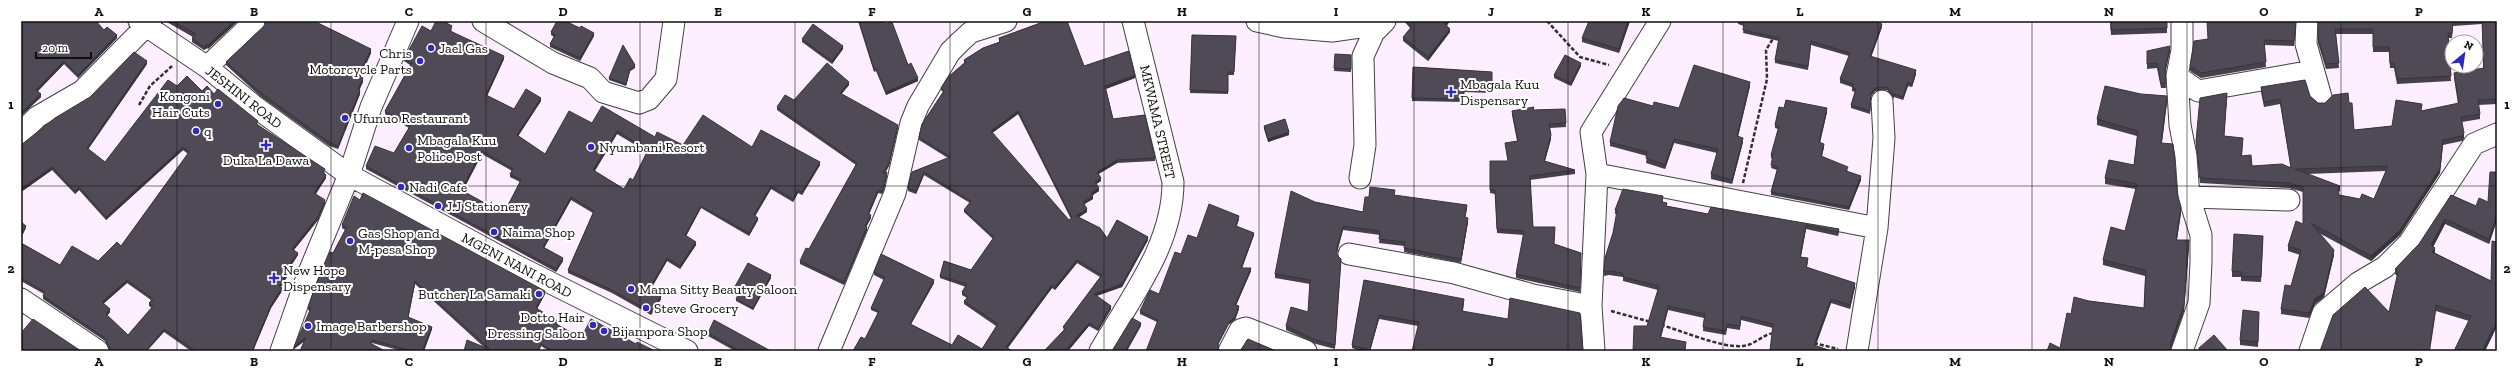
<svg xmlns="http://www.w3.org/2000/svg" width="2518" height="372" viewBox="0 0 2518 372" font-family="'Zilla Slab',serif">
	<rect width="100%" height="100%" fill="#fdefff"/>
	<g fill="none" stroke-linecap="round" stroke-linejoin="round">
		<g stroke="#414141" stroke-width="23">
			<path id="minor" d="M 139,21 L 207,67 L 254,106 L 349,175 L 517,266 L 687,351
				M 483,21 L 553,63 L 590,78 L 603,92 L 639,103 L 649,99 L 666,79 L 674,21
				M 1257,21 L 1284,27 L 1332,31 L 1381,24
				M 2307,21 L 2306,44 L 2321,97
				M 207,67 L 255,21
				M 2177,76 L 2198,91 L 2313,71
				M 21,133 L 37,117 L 82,91 L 151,21
				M 1597,174 L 1877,228
				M 1360,178 L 1365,145 L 1363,56 L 1374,32 L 1385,21
				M 2189,197 L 2289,200
				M 1349,254 L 1454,273 L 1533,295 L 1591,306
				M 21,299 L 98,351
				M 281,351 L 307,277 L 349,175 L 371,107 L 408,21
				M 829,351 L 895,193 L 911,123 L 918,106 L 950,52 L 960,42 L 971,32 L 1006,21
				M 1100,351 C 1130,298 1173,246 1173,182 L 1133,21
				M 1229,351 L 1240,330 L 1246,328 L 1306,351
				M 1594,351 L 1591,306 L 1597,174 L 1591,132 L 1660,21
				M 1857,351 L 1877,228 L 1884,138 L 1882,101
				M 2182,351 L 2199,303 L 2201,262 L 2201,235 L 2189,197 L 2186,156 L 2180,125 L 2177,76 L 2182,50 L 2182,21
				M 2310,351 L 2323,313 L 2358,283 L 2385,267 L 2409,243 L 2474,144 L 2497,134"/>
		</g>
		<path stroke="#303030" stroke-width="2.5" stroke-dasharray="4 2" stroke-linecap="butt" d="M 1547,21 L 1580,57 L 1609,65
			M 139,105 L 150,86 L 172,66
			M 1743,183 L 1767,79 L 1766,50 L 1774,37
			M 1611,311 L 1651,322
			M 1661,325 C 1683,331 1721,348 1743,346 C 1755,345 1763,334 1774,333
			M 1814,343 L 1838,349"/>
		<use href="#minor" stroke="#fff" stroke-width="21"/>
	</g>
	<path fill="#45404a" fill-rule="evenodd" d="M 21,21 L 104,30 L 117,38 L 78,78 L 64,64 L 38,91 L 41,97 L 21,116 Z
		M 165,21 L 238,21 L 208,49 L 207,48 L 204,50 L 192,42 L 192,38 L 193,37 Z
		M 858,21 L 884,21 L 885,24 L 918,81 L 886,95 L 876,71 L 874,72 Z
		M 1046,21 L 1067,21 L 1084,66 L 1129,51 L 1135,75 L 1135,78 L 1106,89 L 1113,119 L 1145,115 L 1155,158 L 1155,161 L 1117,163 L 1098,174 L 1101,178 L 1101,181 L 1096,184 L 1099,188 L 1099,191 L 1093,195 L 1093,199 L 1084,204 L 1087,209 L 1087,212 L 1079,217 L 1100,228 L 1107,238 L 1117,220 L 1148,237 L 1148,240 L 1122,287 L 1097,296 L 1111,306 L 1111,309 L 1098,331 L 1089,326 L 1068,351 L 1044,351 L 1064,331 L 1063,327 L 1100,277 L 1077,263 L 1055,290 L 1052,288 L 1008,348 L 1012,351 L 853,351 L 861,337 L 865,339 L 878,313 L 871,310 L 871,308 L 884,280 L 874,275 L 874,272 L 881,254 L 934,280 L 934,283 L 911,324 L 952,345 L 958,335 L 982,349 L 996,326 L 964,304 L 964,301 L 967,298 L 962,295 L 962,292 L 966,287 L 940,278 L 940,276 L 944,261 L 971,270 L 993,239 L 964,212 L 964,210 L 970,203 L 924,175 L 916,194 L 908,191 L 908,188 L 912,172 L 948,158 L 919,140 L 919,137 L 922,124 L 943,92 L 941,90 L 941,88 L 948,77 L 964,63 L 964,60 L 983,48 L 999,42 L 999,38 ZM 1018,114 L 1071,219 L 1069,220 L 992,133 Z
		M 1404,21 L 1450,21 L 1447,25 L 1450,32 L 1428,61 L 1403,41 L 1403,37 L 1410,28 Z
		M 1630,21 L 1619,53 L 1582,42 L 1582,38 Z
		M 1738,21 L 1882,27 L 1871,57 L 1916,74 L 1912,87 L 1908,86 L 1903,100 L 1894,97 L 1894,99 L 1887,90 L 1875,91 L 1871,96 L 1870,114 L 1851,108 L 1851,105 L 1855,92 L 1852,91 L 1852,87 L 1840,83 L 1840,79 L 1849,56 L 1811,45 L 1808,70 L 1775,63 L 1775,60 L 1779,41 L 1743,33 L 1744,26 L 1738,24 Z
		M 2110,21 L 2167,21 L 2167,33 L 2111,35 Z
		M 2296,21 L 2294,46 L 2264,45 L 2266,67 L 2201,78 L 2190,71 L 2190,66 L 2207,39 Z
		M 2318,21 L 2497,21 L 2497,104 L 2478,105 L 2480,114 L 2480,119 L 2462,122 L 2464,138 L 2462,141 L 2443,145 L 2440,173 L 2400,235 L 2371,261 L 2319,233 L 2334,255 L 2324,297 L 2315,304 L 2309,318 L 2281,314 L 2281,309 L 2291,286 L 2300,255 L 2288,251 L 2288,246 L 2303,224 L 2303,192 L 2289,188 L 2200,183 L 2196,141 L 2227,98 L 2224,136 L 2243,143 L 2242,156 L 2252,166 L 2291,167 L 2280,104 L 2264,107 L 2261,92 L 2261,87 L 2310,96 L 2318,103 L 2349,103 L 2354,130 L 2392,126 L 2422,111 L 2458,104 L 2454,78 L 2454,73 L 2483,68 L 2482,24 L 2453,26 L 2452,38 L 2448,38 L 2451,81 L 2397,84 L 2394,68 L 2390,68 L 2389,52 L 2373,52 L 2373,34 L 2336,34 L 2339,68 L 2326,69 L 2318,43 ZM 2386,171 L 2374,199 L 2360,199 L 2339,195 L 2338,192 L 2340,191 L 2307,174 Z
		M 264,26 L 371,53 L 360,77 L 363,82 L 359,90 L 360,94 L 338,149 L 329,146 L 261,97 L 226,65 L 226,62 Z
		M 452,29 L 451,31 L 504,59 L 487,96 L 514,109 L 541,101 L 518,136 L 545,154 L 592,123 L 655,137 L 683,145 L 752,147 L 820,165 L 802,195 L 798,193 L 793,202 L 771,189 L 755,216 L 758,220 L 749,236 L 701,208 L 686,236 L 696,245 L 680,269 L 667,261 L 652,287 L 651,290 L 661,299 L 651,315 L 612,293 L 568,273 L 568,270 L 593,213 L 571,200 L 544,248 L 563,261 L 556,272 L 366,169 L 366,166 L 394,153 L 409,128 L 385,114 L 385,111 L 410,65 L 404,61 L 404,59 L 431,31 ZM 617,134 L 647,152 L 633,180 L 624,189 L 595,171 ZM 482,154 L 512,171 L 510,174 L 510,177 L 520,182 L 506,209 L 499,211 L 463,191 Z
		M 551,32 L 594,36 L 580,61 L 550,47 L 550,44 L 554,37 L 551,35 Z
		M 1192,35 L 1236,36 L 1234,75 L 1228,75 L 1228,94 L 1190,93 Z
		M 802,39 L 843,49 L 832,64 L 802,42 Z
		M 2147,51 L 2170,51 L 2165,73 L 2166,88 L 2161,88 L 2157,68 L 2147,69 Z
		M 1335,54 L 1351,55 L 1351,72 L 1334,71 Z
		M 147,64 L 88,149 L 105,162 L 177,86 L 214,94 L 258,124 L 257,124 L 325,172 L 324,173 L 326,178 L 316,194 L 325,203 L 318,220 L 294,250 L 298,255 L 291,266 L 292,269 L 281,287 L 282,291 L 271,308 L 253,351 L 191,351 L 164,332 L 109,350 L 105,341 L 43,299 L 43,296 L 44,294 L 21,281 L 21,243 L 60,265 L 98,261 L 121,246 L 188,154 L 183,150 L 106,220 L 79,190 L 75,194 L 52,170 L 21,192 L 21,145 ZM 127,283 L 151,300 L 149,303 L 149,306 L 152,308 L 128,335 L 107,316 L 110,312 L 103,304 Z
		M 1581,66 L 1571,86 L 1554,78 L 1554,75 Z
		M 1413,67 L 1492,72 L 1492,93 L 1464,92 L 1464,102 L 1412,101 Z
		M 635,68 L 630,71 L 626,86 L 609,80 L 609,78 Z
		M 849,85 L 841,94 L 898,128 L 889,166 L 885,173 L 887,175 L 884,189 L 882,194 L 878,193 L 869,214 L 871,218 L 866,227 L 867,230 L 844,285 L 800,264 L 800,261 L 809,249 L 856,165 L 777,110 L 777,107 L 794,100 Z
		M 1750,86 L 1738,137 L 1743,142 L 1732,184 L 1711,179 L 1711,174 L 1717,153 L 1674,143 L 1665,169 L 1646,163 L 1647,156 L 1610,146 L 1610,142 L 1653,106 L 1679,108 Z
		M 2167,102 L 2162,143 L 2177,193 L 2181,213 L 2177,240 L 2189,246 L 2184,311 L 2171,347 L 2060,348 L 2071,314 L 2089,301 L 2144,308 L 2145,276 L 2103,265 L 2103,260 L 2125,231 L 2136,189 L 2105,184 L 2105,178 L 2134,165 L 2137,136 L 2097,125 L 2097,119 Z
		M 1784,108 L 1827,112 L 1820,143 L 1824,147 L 1822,156 L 1848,170 L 1847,171 L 1861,180 L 1849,210 L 1771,195 L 1771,192 L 1777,170 L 1771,168 L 1773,159 L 1771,158 L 1771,155 L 1778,129 L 1775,128 L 1775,125 Z
		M 1565,109 L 1566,127 L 1550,128 L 1551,139 L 1545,161 L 1575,170 L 1575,174 L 1530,180 L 1533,227 L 1555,244 L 1581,253 L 1580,292 L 1516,278 L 1516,274 L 1524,235 L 1497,233 L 1495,194 L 1490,193 L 1490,161 L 1508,161 L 1505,143 L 1517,141 L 1512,115 L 1512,111 L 1534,110 Z
		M 1264,126 L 1289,135 L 1268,142 L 1264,129 Z
		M 2497,172 L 2497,220 L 2489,244 L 2445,224 L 2433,247 L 2435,253 L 2491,281 L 2497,242 L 2497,326 L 2485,351 L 2469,321 L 2436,311 L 2389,312 L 2397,276 L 2395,274 L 2395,269 L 2419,244 L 2451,195 L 2476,206 L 2488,202 Z
		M 1395,196 L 1467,209 L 1465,217 L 1468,222 L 1461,263 L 1404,252 L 1404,246 L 1379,243 L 1380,235 L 1343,230 L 1337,252 L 1337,255 L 1341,263 L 1335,349 L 1316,344 L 1286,330 L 1286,326 L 1308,312 L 1310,284 L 1275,278 L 1275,274 L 1315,202 L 1363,212 L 1369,197 Z
		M 360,200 L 545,294 L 537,309 L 558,324 L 558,325 L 581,338 L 636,344 L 655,351 L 549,351 L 541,346 L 539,351 L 464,351 L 485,348 L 415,284 L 408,317 L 432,329 L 424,351 L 402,351 L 372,343 L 371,344 L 304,341 L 294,349 L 310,311 L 308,310 L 308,307 L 333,253 L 345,230 L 342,228 L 342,225 Z
		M 1663,200 L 1663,202 L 1667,206 L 1708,214 L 1839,229 L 1839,233 L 1838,236 L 1806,229 L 1801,257 L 1808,262 L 1807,267 L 1855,287 L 1850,309 L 1831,303 L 1816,345 L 1770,351 L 1773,328 L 1741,320 L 1740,330 L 1727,328 L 1726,335 L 1703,331 L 1704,318 L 1668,310 L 1661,337 L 1686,346 L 1633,351 L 1647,326 L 1658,290 L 1623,281 L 1623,277 L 1609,275 L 1604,276 L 1605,258 L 1613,233 L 1617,214 L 1615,214 L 1615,210 Z
		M 1239,219 L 1236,226 L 1254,235 L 1242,268 L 1251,271 L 1236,305 L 1239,309 L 1235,320 L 1229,324 L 1157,322 L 1140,314 L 1140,311 L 1159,294 L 1197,238 Z
		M 2263,241 L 2261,282 L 2241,281 L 2241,277 L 2232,277 L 2232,271 Z
		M 771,278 L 753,310 L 736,301 L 736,299 L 738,295 L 733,293 L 733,290 Z
		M 1364,280 L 1464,303 L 1463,311 L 1583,351 L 1418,326 L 1379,319 L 1370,351 L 1361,351 L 1352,348 L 1352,345 Z
		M 2259,312 L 2258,347 L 2240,345 L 2240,340 Z
		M 708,333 L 769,351 L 735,351 L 708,336 Z"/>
	<path fill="#38343c" d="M 234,21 L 238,21 L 208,49 L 208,45 Z
		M 1447,21 L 1450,21 L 1445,28 L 1445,24 Z
		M 1628,21 L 1630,21 L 1619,53 L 1619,49 Z
		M 1882,24 L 1882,27 L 1870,60 L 1870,56 Z
		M 1450,29 L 1450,32 L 1428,61 L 1428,57 Z
		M 594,33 L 594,36 L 580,61 L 580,58 Z
		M 117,35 L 117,38 L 78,78 L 78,75 Z
		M 207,44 L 207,48 L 204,50 L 204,47 Z
		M 843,46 L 843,49 L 832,64 L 832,61 Z
		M 2170,46 L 2170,51 L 2165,74 L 2165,69 Z
		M 371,49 L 371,53 L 359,80 L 359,76 Z
		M 504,56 L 504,59 L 486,98 L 486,95 Z
		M 64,61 L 64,64 L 36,93 L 36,90 Z
		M 147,61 L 147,64 L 87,151 L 87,148 Z
		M 1581,63 L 1581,66 L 1571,86 L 1571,83 Z
		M 635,65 L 635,68 L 630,71 L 626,86 L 626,84 L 630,69 Z
		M 1916,70 L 1916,74 L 1912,87 L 1912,84 Z
		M 1135,75 L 1135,78 L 1105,89 L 1105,86 Z
		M 363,78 L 363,82 L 358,93 L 358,89 Z
		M 918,78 L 918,81 L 886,95 L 886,92 Z
		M 849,82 L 849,85 L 840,96 L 840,93 Z
		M 1750,82 L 1750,86 L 1737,140 L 1737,136 Z
		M 1908,82 L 1908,86 L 1903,100 L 1903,97 Z
		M 1875,88 L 1875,91 L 1871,96 L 1870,114 L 1871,93 Z
		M 360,90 L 360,94 L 338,149 L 338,146 Z
		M 41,94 L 41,97 L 21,116 L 21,113 Z
		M 2167,96 L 2167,102 L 2161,148 L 2161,143 Z
		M 541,98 L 541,101 L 517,138 L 517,135 Z
		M 1827,108 L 1827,112 L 1819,146 L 1819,142 Z
		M 1018,111 L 1018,114 L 991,134 L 991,131 Z
		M 898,125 L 898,128 L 889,166 L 883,175 L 883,173 Z
		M 617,131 L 617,134 L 593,173 L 593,170 Z
		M 1289,132 L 1289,135 L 1268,142 L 1268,139 Z
		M 2464,133 L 2464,138 L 2462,141 L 2462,136 Z
		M 1551,135 L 1551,139 L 1544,164 L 1544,161 Z
		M 1743,138 L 1743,142 L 1732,184 L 1732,180 Z
		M 1674,139 L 1674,143 L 1665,169 L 1665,165 Z
		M 2443,140 L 2440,173 L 2400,235 L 2371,261 L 2371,256 Z
		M 1824,144 L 1824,147 L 1821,159 L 1821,156 Z
		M 183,147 L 183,150 L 106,220 L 106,217 Z
		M 482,151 L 482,154 L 461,193 L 461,190 Z
		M 1117,160 L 1117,163 L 1097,175 L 1097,172 Z
		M 820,162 L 820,165 L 802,195 L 802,192 Z
		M 52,167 L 52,170 L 21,192 L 21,189 Z
		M 887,172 L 887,175 L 884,189 L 882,194 L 882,191 Z
		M 924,172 L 924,175 L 916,194 L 916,191 Z
		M 326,175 L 326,178 L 314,196 L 314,193 Z
		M 1861,176 L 1861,180 L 1849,210 L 1849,207 Z
		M 1101,178 L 1101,181 L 1095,185 L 1095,182 Z
		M 771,186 L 771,189 L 754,218 L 754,215 Z
		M 2340,186 L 2340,191 L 2338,192 L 2338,187 Z
		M 79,187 L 79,190 L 75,194 L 75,191 Z
		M 1099,188 L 1099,191 L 1091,196 L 1091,193 Z
		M 798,190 L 798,193 L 793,202 L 793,199 Z
		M 878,190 L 878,193 L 868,217 L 868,214 Z
		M 1093,196 L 1093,199 L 1083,205 L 1083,202 Z
		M 571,197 L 571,200 L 543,250 L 543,247 Z
		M 325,200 L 325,203 L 318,220 L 292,252 L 292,249 Z
		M 701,206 L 701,208 L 685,238 L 685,235 Z
		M 2181,207 L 2181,213 L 2176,245 L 2176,240 Z
		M 1087,209 L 1087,212 L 1076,219 L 1076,216 Z
		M 2497,214 L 2497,220 L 2489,244 L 2489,239 Z
		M 871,215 L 871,218 L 865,229 L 865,226 Z
		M 1239,216 L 1239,219 L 1236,229 L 1236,226 Z
		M 758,218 L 758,220 L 749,236 L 749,233 Z
		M 1468,218 L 1468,222 L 1461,263 L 1461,259 Z
		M 2445,219 L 2445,224 L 2431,251 L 2431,245 Z
		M 1806,225 L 1806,229 L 1800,260 L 1800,257 Z
		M 26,226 L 26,228 L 21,238 L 21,235 Z
		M 1343,226 L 1343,230 L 1337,252 L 1337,248 Z
		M 867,227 L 867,230 L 844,285 L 844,282 Z
		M 1254,233 L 1254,235 L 1241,271 L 1241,268 Z
		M 1148,237 L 1148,240 L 1122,287 L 1094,296 L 1094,294 Z
		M 2189,240 L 2184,311 L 2170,351 L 2171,342 Z
		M 696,242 L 696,245 L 680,269 L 680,266 Z
		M 2435,248 L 2435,254 L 2432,252 Z
		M 2334,250 L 2334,255 L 2324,297 L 2315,304 L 2309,318 L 2309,313 Z
		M 298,253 L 298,255 L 289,268 L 289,265 Z
		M 563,258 L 563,261 L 556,272 L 556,269 Z
		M 667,258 L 667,261 L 652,287 L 650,293 L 652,284 Z
		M 1077,260 L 1077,263 L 1055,290 L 1055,287 Z
		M 292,266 L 292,269 L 279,289 L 279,286 Z
		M 1251,268 L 1251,271 L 1235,308 L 1235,305 Z
		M 771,275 L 771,278 L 753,310 L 753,308 Z
		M 127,280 L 127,283 L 102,305 L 102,302 Z
		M 934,280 L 934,283 L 910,326 L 910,324 Z
		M 415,281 L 415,284 L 408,320 L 408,317 Z
		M 1855,283 L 1855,287 L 1850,309 L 1850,305 Z
		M 1052,285 L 1052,288 L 1006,350 L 1006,347 Z
		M 282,288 L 282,291 L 271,308 L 253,351 L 252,351 L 271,305 Z
		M 545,291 L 545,294 L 536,311 L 536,308 Z
		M 661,296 L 661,299 L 651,315 L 651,312 Z
		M 1831,299 L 1831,303 L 1814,349 L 1814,345 Z
		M 2436,305 L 2436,311 L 2430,351 L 2429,351 Z
		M 1111,306 L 1111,309 L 1098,331 L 1098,329 Z
		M 1239,306 L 1239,309 L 1235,320 L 1229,324 L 1218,345 L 1218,343 L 1229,322 Z
		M 1668,306 L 1668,310 L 1660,341 L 1660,337 Z
		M 110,309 L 110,312 L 106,317 L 106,314 Z
		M 1379,315 L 1379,319 L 1370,351 Z
		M 2497,321 L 2497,326 L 2485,351 L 2482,351 Z
		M 1089,323 L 1089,326 L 1068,351 L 1065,351 Z
		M 1141,323 L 1141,326 L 1127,351 L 1125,351 Z
		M 432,327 L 432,329 L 424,351 L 422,351 Z
		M 164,329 L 164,332 L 147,351 L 145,351 Z
		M 306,337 L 306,340 L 294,349 L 294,347 Z
		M 541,344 L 541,346 L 539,351 L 538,351 Z"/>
	<path fill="#504a56" stroke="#38343c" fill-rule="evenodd" d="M 21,21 L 96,21 L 104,30 L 107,27 L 117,35 L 78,75 L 64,61 L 36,90 L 41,94 L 21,113 Z
		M 172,21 L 234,21 L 208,45 L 207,44 L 204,47 L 192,38 L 196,34 Z
		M 265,21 L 314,21 L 371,49 L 359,76 L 363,78 L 358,89 L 360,90 L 338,146 L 329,142 L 261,93 L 226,62 L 264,26 Z
		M 436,21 L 443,21 L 452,26 L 450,31 L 504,56 L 486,95 L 514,109 L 526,89 L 541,98 L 517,135 L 545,154 L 569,111 L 592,123 L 602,106 L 655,137 L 657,132 L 683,145 L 703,115 L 752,147 L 761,130 L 820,162 L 802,192 L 798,190 L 793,199 L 771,186 L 754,215 L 758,218 L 749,233 L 701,206 L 685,235 L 696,242 L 680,266 L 667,258 L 652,284 L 650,290 L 661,296 L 651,312 L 612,290 L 568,270 L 594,211 L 571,197 L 543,247 L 563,258 L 556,269 L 366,166 L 375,146 L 394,153 L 410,126 L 385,111 L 412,63 L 404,59 L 422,26 L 431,31 ZM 617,131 L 648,150 L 633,180 L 630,178 L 624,189 L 593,170 ZM 482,151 L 513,169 L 510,174 L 521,180 L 506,209 L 502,207 L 499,211 L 461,190 Z
		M 557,21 L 565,21 L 580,28 L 581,26 L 594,33 L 580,58 L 550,44 L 555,35 L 551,32 Z
		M 859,21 L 884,21 L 885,24 L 892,22 L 908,65 L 911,63 L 918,78 L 886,92 L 876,68 L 874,69 Z
		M 1046,21 L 1067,21 L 1084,66 L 1129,51 L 1135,75 L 1105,86 L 1113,119 L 1145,115 L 1155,158 L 1117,160 L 1097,172 L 1101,178 L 1095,182 L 1099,188 L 1091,193 L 1093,196 L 1083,202 L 1087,209 L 1076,216 L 1100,228 L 1107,238 L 1117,220 L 1148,237 L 1122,284 L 1094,294 L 1111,306 L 1098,329 L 1089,323 L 1065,351 L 1044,351 L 1065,329 L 1063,327 L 1102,275 L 1077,260 L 1055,287 L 1052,285 L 1006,347 L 1012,351 L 853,351 L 861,337 L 865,339 L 879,311 L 871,308 L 885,277 L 874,272 L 881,254 L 934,280 L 910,324 L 952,345 L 958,335 L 982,349 L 998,324 L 964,301 L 968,297 L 962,292 L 967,284 L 940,276 L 944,261 L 971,270 L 994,237 L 964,210 L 971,201 L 924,172 L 916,191 L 908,188 L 912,172 L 950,157 L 919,137 L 922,124 L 944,91 L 941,88 L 948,77 L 966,62 L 964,60 L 983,48 L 1000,42 L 999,38 ZM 1018,111 L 1072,218 L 1069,220 L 991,131 Z
		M 1407,21 L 1447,21 L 1445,24 L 1450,29 L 1428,57 L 1403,37 L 1412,27 Z
		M 1589,21 L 1628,21 L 1619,49 L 1582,38 Z
		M 1738,21 L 1874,21 L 1882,24 L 1870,56 L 1916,70 L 1912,84 L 1908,82 L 1903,97 L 1894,94 L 1894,96 L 1887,87 L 1875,88 L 1871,93 L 1870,111 L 1851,105 L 1856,89 L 1852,87 L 1853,84 L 1840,79 L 1850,53 L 1811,41 L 1808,66 L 1775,60 L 1779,38 L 1743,30 L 1744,23 Z
		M 2111,21 L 2167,21 L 2167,28 L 2111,30 Z
		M 2207,21 L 2296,21 L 2294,41 L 2264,40 L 2266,62 L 2201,73 L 2190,66 L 2194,41 L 2208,39 Z
		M 2318,21 L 2453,21 L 2452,33 L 2448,33 L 2451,76 L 2397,79 L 2394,63 L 2390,63 L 2389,47 L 2373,47 L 2373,29 L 2335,29 L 2339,63 L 2326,64 L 2318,38 Z
		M 2482,21 L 2497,21 L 2497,99 L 2478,100 L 2480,114 L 2461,117 L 2464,133 L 2462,136 L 2443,140 L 2440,168 L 2400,230 L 2371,256 L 2311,223 L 2334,250 L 2324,292 L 2315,299 L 2309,313 L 2281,309 L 2285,285 L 2291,286 L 2301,250 L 2288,246 L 2296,221 L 2303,224 L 2303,187 L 2289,183 L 2200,178 L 2196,141 L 2200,98 L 2227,93 L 2224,136 L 2243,138 L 2241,156 L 2251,155 L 2252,166 L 2282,164 L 2291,168 L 2280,99 L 2264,102 L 2261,87 L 2305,80 L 2310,96 L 2318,103 L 2325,103 L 2333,95 L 2348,93 L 2349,103 L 2352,103 L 2354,130 L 2392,126 L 2396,100 L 2422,104 L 2421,111 L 2459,103 L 2454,73 L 2484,68 ZM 2388,166 L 2374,199 L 2362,194 L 2360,199 L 2339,195 L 2338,187 L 2340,186 L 2295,169 Z
		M 813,24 L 843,46 L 832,61 L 802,39 Z
		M 1192,35 L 1236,36 L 1234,72 L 1228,72 L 1228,92 L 1190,90 Z
		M 623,45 L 635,65 L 630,69 L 626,84 L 609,78 Z
		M 2170,46 L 2165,69 L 2166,83 L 2161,84 L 2157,63 L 2147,64 L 2147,51 Z
		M 134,52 L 147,61 L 87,148 L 105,162 L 168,80 L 177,86 L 187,76 L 202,91 L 207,86 L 214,94 L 218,89 L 258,121 L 256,124 L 325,169 L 323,172 L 326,175 L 314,193 L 325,200 L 318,217 L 292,249 L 298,253 L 289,265 L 292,266 L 279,286 L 282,288 L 271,305 L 252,351 L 191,351 L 193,349 L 164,329 L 145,351 L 109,351 L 110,349 L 105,338 L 43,296 L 45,292 L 21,278 L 21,243 L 60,265 L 72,246 L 98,261 L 117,242 L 121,246 L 189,152 L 183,147 L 106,217 L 79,187 L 75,191 L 52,167 L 21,189 L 21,145 L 55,118 L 90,97 ZM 127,280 L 153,299 L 149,303 L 153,306 L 128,335 L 106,314 L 110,309 L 102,302 Z
		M 1335,54 L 1351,55 L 1351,69 L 1334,68 Z
		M 1565,55 L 1581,63 L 1571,83 L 1554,75 Z
		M 827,63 L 849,82 L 840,93 L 898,125 L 889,163 L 883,173 L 887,172 L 884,186 L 882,191 L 878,190 L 868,214 L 871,215 L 865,226 L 867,227 L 844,282 L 800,261 L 806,248 L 809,249 L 857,163 L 777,107 L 785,95 L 794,100 Z
		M 1694,65 L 1750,82 L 1737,136 L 1743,138 L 1732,180 L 1711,174 L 1718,149 L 1674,139 L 1665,165 L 1646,158 L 1647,152 L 1610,142 L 1618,106 L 1624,98 L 1653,106 L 1654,102 L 1679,108 Z
		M 1413,67 L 1492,72 L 1492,90 L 1464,89 L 1464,99 L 1412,98 Z
		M 2105,86 L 2141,94 L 2167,96 L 2161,143 L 2173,144 L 2174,152 L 2177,193 L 2181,207 L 2176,240 L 2189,240 L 2184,305 L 2171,342 L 2170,351 L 2047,351 L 2050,343 L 2060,348 L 2067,313 L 2071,314 L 2074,297 L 2089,301 L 2144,308 L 2146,270 L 2103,260 L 2111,227 L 2125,231 L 2137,184 L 2105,178 L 2109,160 L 2134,165 L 2138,131 L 2097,119 Z
		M 1786,100 L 1827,108 L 1819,142 L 1824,144 L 1821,156 L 1848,167 L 1846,171 L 1861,176 L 1849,207 L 1771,192 L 1778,167 L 1771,165 L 1773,155 L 1771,155 L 1779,126 L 1775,125 L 1779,107 L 1784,108 Z
		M 1534,107 L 1533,110 L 1565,109 L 1566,123 L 1549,124 L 1551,135 L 1544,161 L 1575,170 L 1530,176 L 1533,227 L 1555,227 L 1554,244 L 1581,253 L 1580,288 L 1516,274 L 1524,231 L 1497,229 L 1495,190 L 1490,190 L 1490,161 L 1508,161 L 1505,143 L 1518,141 L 1512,111 Z
		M 1285,119 L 1289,132 L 1268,139 L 1264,126 Z
		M 2490,172 L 2497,172 L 2497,214 L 2489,239 L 2445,219 L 2431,245 L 2435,248 L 2432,252 L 2491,281 L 2492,241 L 2497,242 L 2497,321 L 2482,351 L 2454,351 L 2471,316 L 2436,305 L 2429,351 L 2320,351 L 2333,315 L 2365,287 L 2389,312 L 2398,272 L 2395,269 L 2419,244 L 2451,195 L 2476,206 L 2479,198 L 2488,202 Z
		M 1370,187 L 1395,190 L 1394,195 L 1467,205 L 1465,217 L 1468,218 L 1461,259 L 1404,248 L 1405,242 L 1379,239 L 1380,231 L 1343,226 L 1337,248 L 1337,255 L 1341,259 L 1335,345 L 1316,340 L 1286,326 L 1291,307 L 1308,312 L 1310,280 L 1275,274 L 1291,191 L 1315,202 L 1363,212 L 1365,197 L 1369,197 Z
		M 1623,189 L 1663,196 L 1662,202 L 1667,203 L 1666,206 L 1708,214 L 1711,207 L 1839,229 L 1838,232 L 1806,225 L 1800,257 L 1808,258 L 1806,267 L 1855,283 L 1850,305 L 1831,299 L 1814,345 L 1831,351 L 1770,351 L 1773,324 L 1741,316 L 1740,326 L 1727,324 L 1726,331 L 1703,327 L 1705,314 L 1668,306 L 1660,337 L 1686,342 L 1685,351 L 1633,351 L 1634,326 L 1647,326 L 1659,286 L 1623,277 L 1623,273 L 1609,271 L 1604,272 L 1605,258 L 1613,233 L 1617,211 L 1615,210 Z
		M 363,193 L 545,291 L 536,308 L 558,321 L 556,324 L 581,338 L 591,319 L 636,344 L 637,342 L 655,351 L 553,351 L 541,344 L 538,351 L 464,351 L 467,340 L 491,350 L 415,281 L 408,317 L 432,327 L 422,351 L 413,351 L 372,340 L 370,343 L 385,351 L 300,351 L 306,337 L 294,347 L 311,308 L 308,307 L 317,282 L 330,252 L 333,253 L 347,227 L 342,225 L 354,196 L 360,200 Z
		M 1209,204 L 1239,216 L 1236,226 L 1254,233 L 1241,268 L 1251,268 L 1235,305 L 1239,306 L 1235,317 L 1229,322 L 1218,343 L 1219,351 L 1146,351 L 1158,320 L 1140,311 L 1150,290 L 1159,294 L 1175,252 L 1181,254 L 1188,235 L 1197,238 Z
		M 21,222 L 26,226 L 21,235 Z
		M 2234,234 L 2263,236 L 2261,277 L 2241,276 L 2242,272 L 2232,271 Z
		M 748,263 L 771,275 L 753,308 L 736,299 L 739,293 L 733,290 Z
		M 1364,280 L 1464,299 L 1462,311 L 1508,319 L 1510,298 L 1580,313 L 1583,351 L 1412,351 L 1419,322 L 1379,315 L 1370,350 L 1352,345 Z
		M 2243,310 L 2259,312 L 2258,342 L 2240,340 Z
		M 1132,318 L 1141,323 L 1125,351 L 1112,351 Z
		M 33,319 L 81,351 L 21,351 L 21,333 Z
		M 714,320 L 769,350 L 769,351 L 740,351 L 708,333 Z
		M 2214,335 L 2228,351 L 2199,351 L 2199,348 Z
		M 1248,339 L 1276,351 L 1240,351 Z"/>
	<path fill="none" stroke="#0e0e0e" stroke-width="1" stroke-opacity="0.55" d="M 177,21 L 177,351M 331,21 L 331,351M 486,21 L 486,351M 640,21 L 640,351M 795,21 L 795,351M 950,21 L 950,351M 1104,21 L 1104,351M 1259,21 L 1259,351M 1414,21 L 1414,351M 1568,21 L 1568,351M 1723,21 L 1723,351M 1878,21 L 1878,351M 2032,21 L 2032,351M 2187,21 L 2187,351M 2341,21 L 2341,351M 21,186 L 2497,186"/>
	<g fill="#3229ba" stroke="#fff" stroke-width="1.5">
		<circle cx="431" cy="48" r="4"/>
		<circle cx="420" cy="61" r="4"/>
		<path d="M1449 86h4v4h4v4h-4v4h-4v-4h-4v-4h4z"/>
		<circle cx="218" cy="104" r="4"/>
		<circle cx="345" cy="118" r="4"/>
		<circle cx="196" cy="131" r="4"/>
		<path d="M264 139h4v4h4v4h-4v4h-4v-4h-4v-4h4z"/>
		<circle cx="591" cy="147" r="4"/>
		<circle cx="409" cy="148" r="4"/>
		<circle cx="401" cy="187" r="4"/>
		<circle cx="438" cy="206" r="4"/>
		<circle cx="494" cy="232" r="4"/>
		<circle cx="350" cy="241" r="4"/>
		<path d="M272 272h4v4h4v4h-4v4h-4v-4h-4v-4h4z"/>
		<circle cx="631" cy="289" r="4"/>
		<circle cx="539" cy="294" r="4"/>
		<circle cx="646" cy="308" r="4"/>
		<circle cx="593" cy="325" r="4"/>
		<circle cx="308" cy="326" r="4"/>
		<circle cx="604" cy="331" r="4"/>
	</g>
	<g text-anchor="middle" stroke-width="4" stroke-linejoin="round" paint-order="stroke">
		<g font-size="14" fill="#0e0e0e" stroke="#fff" text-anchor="start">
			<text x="439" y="53">Jael Gas</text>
			<text x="412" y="58" text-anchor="end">Chris<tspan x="412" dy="16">Motorcycle Parts</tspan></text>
			<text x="1460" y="89">Mbagala Kuu<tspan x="1460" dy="16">Dispensary</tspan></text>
			<text x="210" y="101" text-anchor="end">Kongoni<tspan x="210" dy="16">Hair Cuts</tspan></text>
			<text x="353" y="123">Ufunuo Restaurant</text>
			<text x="204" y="136">q</text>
			<text x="417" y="145">Mbagala Kuu<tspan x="417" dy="16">Police Post</tspan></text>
			<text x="599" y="152">Nyumbani Resort</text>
			<text x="266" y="165" text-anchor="middle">Duka La Dawa</text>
			<text x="409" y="192">Nadi Cafe</text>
			<text x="446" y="211">J.J Stationery</text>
			<text x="502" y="237">Naima Shop</text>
			<text x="358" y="238">Gas Shop and<tspan x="358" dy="16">M-pesa Shop</tspan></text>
			<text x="283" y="275">New Hope<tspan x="283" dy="16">Dispensary</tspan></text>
			<text x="639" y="294">Mama Sitty Beauty Saloon</text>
			<text x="531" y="299" text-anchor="end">Butcher La Samaki</text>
			<text x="654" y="313">Steve Grocery</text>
			<text x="585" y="322" text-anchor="end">Dotto Hair<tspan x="585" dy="16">Dressing Saloon</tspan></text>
			<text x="316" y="331">Image Barbershop</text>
			<text x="612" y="336">Bijampora Shop</text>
		</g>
		<g font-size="14" fill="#0e0e0e" stroke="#fff">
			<text transform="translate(244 97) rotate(38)" y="5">JESHINI ROAD</text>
			<text transform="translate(1158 122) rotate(77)" y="5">MKWAMA STREET</text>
			<text transform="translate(517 265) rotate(28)" y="5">MGENI NANI ROAD</text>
		</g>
	</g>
	<rect width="2518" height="372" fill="none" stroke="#ffffff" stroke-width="44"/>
	<g transform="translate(2464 54) rotate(29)"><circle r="19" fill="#ffffff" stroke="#9f9f9f"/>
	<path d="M0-3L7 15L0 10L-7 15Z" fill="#3229ba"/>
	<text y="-6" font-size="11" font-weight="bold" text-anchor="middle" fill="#0e0e0e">N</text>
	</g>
	<path d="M36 52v6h55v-6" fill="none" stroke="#0e0e0e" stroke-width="2"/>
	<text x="42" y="52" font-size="12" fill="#0e0e0e" stroke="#ffffff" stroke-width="3" paint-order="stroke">20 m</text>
	<rect x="22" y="22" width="2474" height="328" fill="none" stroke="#0e0e0e" stroke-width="1.5"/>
	<g font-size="13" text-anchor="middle" font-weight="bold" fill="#0e0e0e">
		<text x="99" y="16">A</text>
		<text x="254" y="16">B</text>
		<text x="409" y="16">C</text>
		<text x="563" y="16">D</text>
		<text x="718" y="16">E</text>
		<text x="872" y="16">F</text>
		<text x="1027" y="16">G</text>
		<text x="1182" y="16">H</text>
		<text x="1336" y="16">I</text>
		<text x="1491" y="16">J</text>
		<text x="1646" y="16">K</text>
		<text x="1800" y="16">L</text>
		<text x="1955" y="16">M</text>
		<text x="2109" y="16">N</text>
		<text x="2264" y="16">O</text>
		<text x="2419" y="16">P</text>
		<text x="11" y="109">1</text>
		<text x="2507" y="109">1</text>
		<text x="11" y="273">2</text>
		<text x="2507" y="273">2</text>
		<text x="99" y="366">A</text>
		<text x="254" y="366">B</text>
		<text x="409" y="366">C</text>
		<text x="563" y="366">D</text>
		<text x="718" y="366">E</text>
		<text x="872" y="366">F</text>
		<text x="1027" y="366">G</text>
		<text x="1182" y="366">H</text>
		<text x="1336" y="366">I</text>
		<text x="1491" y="366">J</text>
		<text x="1646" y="366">K</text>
		<text x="1800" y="366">L</text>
		<text x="1955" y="366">M</text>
		<text x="2109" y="366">N</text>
		<text x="2264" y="366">O</text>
		<text x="2419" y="366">P</text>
	</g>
</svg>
